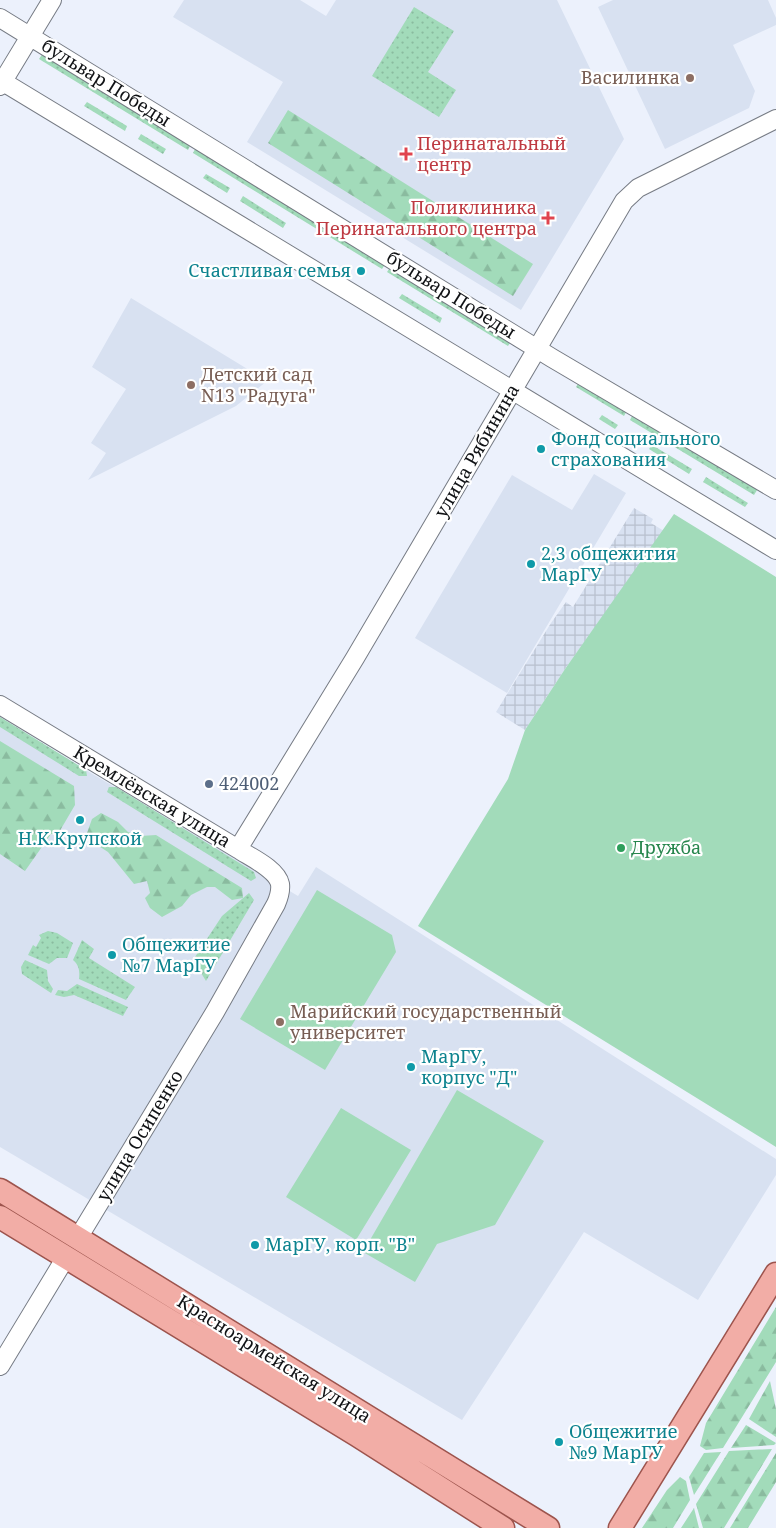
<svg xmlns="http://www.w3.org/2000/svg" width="776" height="1528" viewBox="0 0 776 1528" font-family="'Noto Serif',serif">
	<defs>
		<pattern id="industrial-grid" width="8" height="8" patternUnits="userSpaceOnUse" patternTransform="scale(1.25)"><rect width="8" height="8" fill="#d8e1f1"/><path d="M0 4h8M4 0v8" fill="none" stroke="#b8c0ce"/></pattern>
		<pattern id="grass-dots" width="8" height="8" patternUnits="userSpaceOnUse" patternTransform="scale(1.25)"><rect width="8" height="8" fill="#a2dbba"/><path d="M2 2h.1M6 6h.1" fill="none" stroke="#8abb9f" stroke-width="1.8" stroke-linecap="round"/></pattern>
		<pattern id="forest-firs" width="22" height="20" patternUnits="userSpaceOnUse" patternTransform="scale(1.25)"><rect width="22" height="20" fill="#a2dbba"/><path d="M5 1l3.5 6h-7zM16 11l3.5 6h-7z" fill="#8abb9f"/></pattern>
	</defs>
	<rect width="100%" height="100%" fill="#ecf1fc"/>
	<path fill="#d8e1f1" d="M 184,0 L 300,0 L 326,16 L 336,0 L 557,0 L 624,139 L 521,310 L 247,142 L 283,82 L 173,17 Z
		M 613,0 L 768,0 L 776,18 L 776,25 L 733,45 L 755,91 L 749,108 L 665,149 L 598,7 Z
		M 131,298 L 267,381 L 236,406 L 88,480 L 106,453 L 91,443 L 126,389 L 92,367 Z
		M 594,474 L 626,493 L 507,693 L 415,638 L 512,475 L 572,510 Z
		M 0,719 L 298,896 L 316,867 L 776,1159 L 776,1175 L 698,1300 L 584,1232 L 462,1420 L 0,1147 Z"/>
	<path fill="url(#industrial-grid)" d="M 634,508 L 653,519 L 651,523 L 664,531 L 565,669 L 525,730 L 496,712 L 551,623 L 566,602 L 573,607 Z"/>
	<path fill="url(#grass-dots)" d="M 414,7 L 454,31 L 428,72 L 456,90 L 439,117 L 372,76 Z
		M 43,53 L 191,144 L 188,150 L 39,59 Z
		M 87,102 L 127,126 L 125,131 L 84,106 Z
		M 141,134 L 166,149 L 163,154 L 138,139 Z
		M 196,147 L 386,263 L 382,269 L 193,153 Z
		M 206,174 L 230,188 L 227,193 L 203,178 Z
		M 243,196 L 286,223 L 283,228 L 240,201 Z
		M 391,266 L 512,340 L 508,346 L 387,272 Z
		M 402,294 L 442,318 L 440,323 L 399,298 Z
		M 580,380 L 628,409 L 624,416 L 576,387 Z
		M 634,412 L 759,487 L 754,495 L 630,420 Z
		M 602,415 L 618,425 L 615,429 L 599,419 Z
		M 652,445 L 692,469 L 689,474 L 649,449 Z
		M 706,477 L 748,503 L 745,507 L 703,482 Z
		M 0,717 L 86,770 L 87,776 L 79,776 L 0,727 Z
		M 109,787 L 116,787 L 254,872 L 256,878 L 251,881 L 107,792 Z
		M 249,893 L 254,900 L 206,981 L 193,960 L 222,916 Z
		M 48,931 L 57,933 L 73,943 L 67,958 L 57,958 L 49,964 L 28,955 L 33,945 L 36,947 L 41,938 L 39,935 Z
		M 82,940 L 94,949 L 89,958 L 135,987 L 126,1000 L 79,979 C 80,971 79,965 73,960 Z
		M 25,960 L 47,970 L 48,981 L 53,989 L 51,993 L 22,974 L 21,967 Z
		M 77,984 L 128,1007 L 123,1016 L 74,995 L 64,997 L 55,995 L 58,990 L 67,991 Z"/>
	<path fill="url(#forest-firs)" d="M 288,110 L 533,264 L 513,296 L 268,143 Z
		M 0,741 L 74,786 L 75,805 L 58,834 L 51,834 L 25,871 L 0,854 Z
		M 101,813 L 118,822 L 128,832 L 140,836 L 156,835 L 242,888 L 243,898 L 232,900 L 215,887 L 207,887 L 191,895 L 182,906 L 162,917 L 150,908 L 145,898 L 150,893 L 147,881 L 134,884 L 108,852 L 91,841 L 87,833 L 92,819 Z
		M 776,1307 L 776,1362 L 723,1448 L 706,1450 L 700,1446 L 706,1423 Z
		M 770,1381 L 776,1409 L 776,1437 L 749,1419 Z
		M 746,1425 L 776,1443 L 774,1445 L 731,1448 Z
		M 772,1449 L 724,1528 L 703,1528 L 696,1504 L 729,1451 Z
		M 721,1452 L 694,1495 L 689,1477 L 704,1453 Z
		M 776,1453 L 776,1482 L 748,1528 L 730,1528 Z
		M 680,1477 L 686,1481 L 690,1500 L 673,1528 L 642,1528 L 667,1490 Z
		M 694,1508 L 699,1528 L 681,1528 Z"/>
	<path fill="#a2dbba" d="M 674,514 L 776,577 L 776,1147 L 418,926 L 508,779 L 525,730 L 565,669 Z
		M 317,890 L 392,935 L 396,952 L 325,1070 L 240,1019 Z
		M 457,1090 L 544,1141 L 495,1225 L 437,1244 L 415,1282 L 363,1252 Z
		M 341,1108 L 411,1150 L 356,1240 L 286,1197 Z"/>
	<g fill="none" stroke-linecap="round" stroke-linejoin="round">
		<g stroke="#767b84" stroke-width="20">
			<path id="minor" d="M 0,18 L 552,358 L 776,490
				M 0,80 L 776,550
				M 0,86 L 52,0
				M 0,705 L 238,849 C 250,857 277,869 280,884 C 281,891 279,897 276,904 L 215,1012 L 78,1238
				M 238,849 L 355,658 L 624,201 L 638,188 L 776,119
				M 0,1366 L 66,1257"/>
		</g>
		<g stroke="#9d544d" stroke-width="25">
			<path id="major" d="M 0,1190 L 548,1528
				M 0,1217 L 357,1435 L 503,1528
				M 620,1528 L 776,1274"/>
		</g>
		<use href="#minor" stroke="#fff" stroke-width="18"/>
		<use href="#major" stroke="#f2ada6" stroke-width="22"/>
	</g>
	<g fill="#8d6e63" stroke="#fff" stroke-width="2">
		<circle cx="690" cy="78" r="5"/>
		<circle cx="191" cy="385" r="5"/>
		<circle cx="280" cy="1022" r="5"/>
	</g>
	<g fill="#e0444e" stroke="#fff" stroke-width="2">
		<path d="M403.5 146.5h5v5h5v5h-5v5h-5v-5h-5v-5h5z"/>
		<path d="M545.5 210.5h5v5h5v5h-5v5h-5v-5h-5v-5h5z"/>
	</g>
	<g fill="#0f9aa8" stroke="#fff" stroke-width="2">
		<circle cx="361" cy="271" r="5"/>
		<circle cx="541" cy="449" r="5"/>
		<circle cx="531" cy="564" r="5"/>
		<circle cx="80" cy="820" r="5"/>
		<circle cx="112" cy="955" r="5"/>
		<circle cx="411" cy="1067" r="5"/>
		<circle cx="255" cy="1245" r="5"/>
		<circle cx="559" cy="1442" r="5"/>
	</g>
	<circle fill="#5c6f8a" stroke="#fff" stroke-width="2" cx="209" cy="784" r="5"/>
	<circle fill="#2e9e5b" stroke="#fff" stroke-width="2" cx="621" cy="848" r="5"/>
	<g text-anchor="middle" stroke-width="4.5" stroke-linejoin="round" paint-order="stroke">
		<g font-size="18" fill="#785e54" stroke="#fff" text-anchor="start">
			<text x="680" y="84" text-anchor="end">Василинка</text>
			<text x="201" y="381">Детский сад<tspan x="201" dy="21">N13 "Радуга"</tspan></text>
			<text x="290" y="1018">Марийский государственный<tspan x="290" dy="21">университет</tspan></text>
		</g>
		<g font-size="18" fill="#101215" stroke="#fff">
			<text transform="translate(106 83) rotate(32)" y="6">бульвар Победы</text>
			<text transform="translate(451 295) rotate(32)" y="6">бульвар Победы</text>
			<text transform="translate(477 451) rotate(-60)" y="6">улица Рябинина</text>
			<text transform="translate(152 797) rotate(31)" y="6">Кремлёвская улица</text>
			<text transform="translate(140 1136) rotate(-59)" y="6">улица Осипенко</text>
			<text transform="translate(274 1359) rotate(32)" y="6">Красноармейская улица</text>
		</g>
		<g font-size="18" fill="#be3a42" stroke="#fff" text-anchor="start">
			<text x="417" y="150">Перинатальный<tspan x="417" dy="21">центр</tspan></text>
			<text x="537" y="214" text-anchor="end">Поликлиника<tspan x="537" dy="21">Перинатального центра</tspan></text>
		</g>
		<g font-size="18" fill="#0d838f" stroke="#fff" text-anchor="start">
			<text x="351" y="277" text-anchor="end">Счастливая семья</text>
			<text x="551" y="445">Фонд социального<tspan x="551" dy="21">страхования</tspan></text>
			<text x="541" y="560">2,3 общежития<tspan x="541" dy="21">МарГУ</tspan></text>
			<text x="80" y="845" text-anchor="middle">Н.К.Крупской</text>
			<text x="122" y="951">Общежитие<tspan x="122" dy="21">№7 МарГУ</tspan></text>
			<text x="421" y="1063">МарГУ,<tspan x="421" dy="21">корпус "Д"</tspan></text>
			<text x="265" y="1251">МарГУ, корп. "В"</text>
			<text x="569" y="1438">Общежитие<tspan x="569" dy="21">№9 МарГУ</tspan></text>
		</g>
		<g font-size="18" fill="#4e5e75" stroke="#fff" text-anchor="start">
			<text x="219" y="790">424002</text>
		</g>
		<g font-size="18" fill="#27864d" stroke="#fff" text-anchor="start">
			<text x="631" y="854">Дружба</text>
		</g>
	</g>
</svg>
